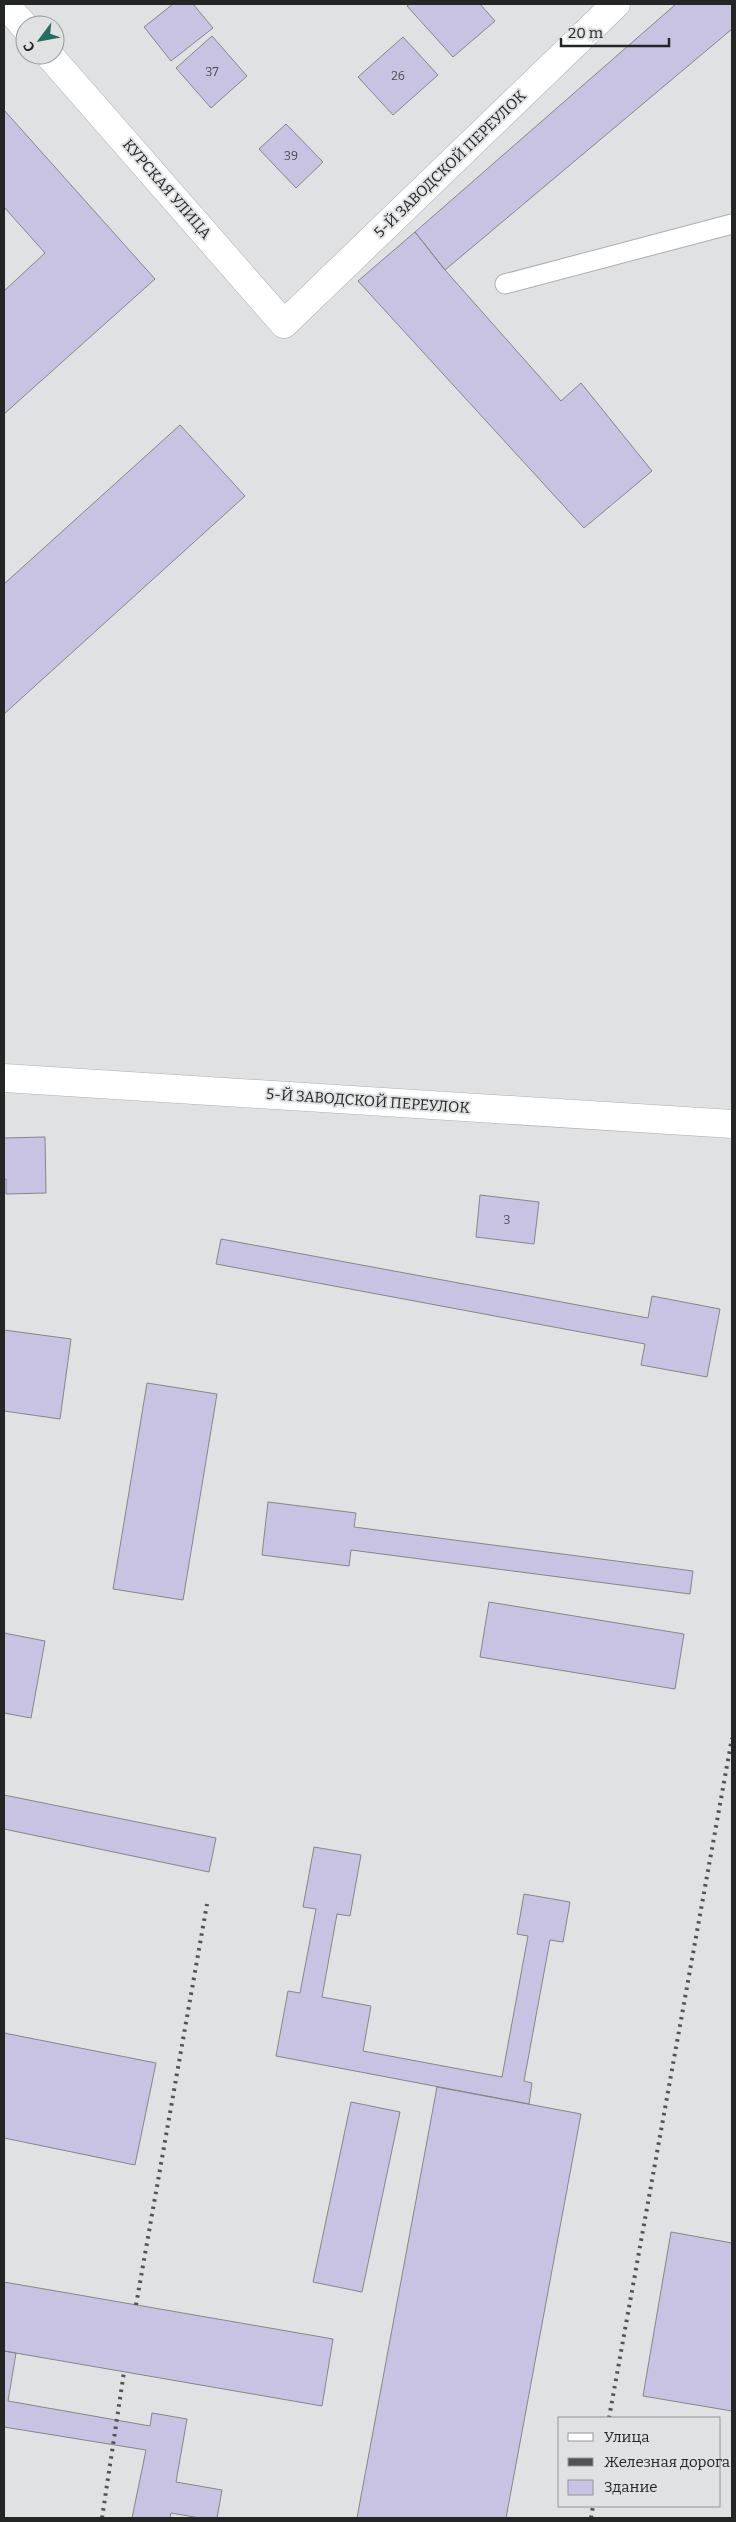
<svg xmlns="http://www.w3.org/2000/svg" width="736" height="2522" viewBox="0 0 736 2522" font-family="Bitter,serif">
	<rect width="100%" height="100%" fill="#e0e1e3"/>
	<path fill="#c9c3e3" stroke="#868688" d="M 173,4 L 193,4 L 213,28 L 171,61 L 144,27 Z
		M 410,4 L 480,4 L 495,21 L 453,57 L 407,6 Z
		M 676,4 L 732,4 L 732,29 L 445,270 L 415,232 Z
		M 212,36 L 247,76 L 211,108 L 176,68 Z
		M 403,37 L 438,75 L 393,115 L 358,77 Z
		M 4,110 L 155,279 L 4,414 L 4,291 L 45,253 L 4,207 Z
		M 286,124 L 323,162 L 296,188 L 259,149 Z
		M 415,232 L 445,270 L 561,401 L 581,383 L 652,471 L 584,528 L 358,281 Z
		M 180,425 L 245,496 L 4,714 L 4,584 Z
		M 45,1137 L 46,1193 L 6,1194 L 6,1179 L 4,1179 L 4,1138 Z
		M 480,1195 L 539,1202 L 534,1244 L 476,1237 Z
		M 221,1239 L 648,1318 L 652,1296 L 720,1309 L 707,1377 L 641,1365 L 645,1344 L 216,1264 Z
		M 4,1330 L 71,1339 L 60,1419 L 4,1411 Z
		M 147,1383 L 217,1394 L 183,1600 L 113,1589 Z
		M 268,1502 L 356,1513 L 354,1527 L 693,1571 L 690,1594 L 351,1550 L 349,1566 L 262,1555 Z
		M 489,1602 L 684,1634 L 675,1689 L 480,1657 Z
		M 4,1633 L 45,1641 L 31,1718 L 4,1713 Z
		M 4,1795 L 216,1838 L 209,1872 L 4,1829 Z
		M 314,1847 L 361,1855 L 350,1916 L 337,1914 L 322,1997 L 371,2006 L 363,2051 L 502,2077 L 528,1936 L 517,1934 L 524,1894 L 570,1902 L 563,1942 L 550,1940 L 524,2081 L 532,2083 L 529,2104 L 276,2056 L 288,1991 L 300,1993 L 316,1909 L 303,1907 Z
		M 4,2033 L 156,2063 L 135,2165 L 4,2138 Z
		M 437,2087 L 581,2114 L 506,2518 L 357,2518 Z
		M 351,2102 L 400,2112 L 362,2292 L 313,2282 Z
		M 671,2232 L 732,2243 L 732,2411 L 643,2396 Z
		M 4,2282 L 333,2339 L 322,2406 L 4,2351 Z
		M 4,2351 L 16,2353 L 8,2401 L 150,2426 L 152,2413 L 187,2419 L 176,2482 L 222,2490 L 217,2518 L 200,2518 L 171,2513 L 170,2518 L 132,2518 L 146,2450 L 4,2427 Z"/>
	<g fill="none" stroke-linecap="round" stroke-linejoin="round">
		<g stroke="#adaeb0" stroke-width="21">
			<path id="service" d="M 505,284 L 732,224"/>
		</g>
		<g stroke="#adaeb0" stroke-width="29">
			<path id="minor" d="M 5,4 L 25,27
				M 49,55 L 284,324 L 616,4"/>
		</g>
		<g stroke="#adaeb0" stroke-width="29">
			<path id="tertiary" d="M 4,1078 L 732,1124"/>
		</g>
		<use href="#service" stroke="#fff" stroke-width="19"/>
		<use href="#minor" stroke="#fff" stroke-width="28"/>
		<use href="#tertiary" stroke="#fff" stroke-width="28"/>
		<path stroke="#515253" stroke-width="4" stroke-dasharray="2.5 5" stroke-linecap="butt" d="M 136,2305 L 207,1904
			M 609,2418 L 732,1738
			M 102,2518 L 124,2372
			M 591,2518 L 593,2506"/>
	</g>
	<g text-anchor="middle" stroke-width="4" stroke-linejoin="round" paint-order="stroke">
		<g font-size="12" fill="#4d4c54">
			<text x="212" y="76">37</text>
			<text x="398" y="80">26</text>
			<text x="291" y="160">39</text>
			<text x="507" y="1224">3</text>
		</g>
		<g font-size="15" fill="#242525" stroke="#e0e1e3">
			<text transform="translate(450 164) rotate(-44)" y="5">5-Й ЗАВОДСКОЙ ПЕРЕУЛОК</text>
			<text transform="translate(167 189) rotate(49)" y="5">КУРСКАЯ УЛИЦА</text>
			<text transform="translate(368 1101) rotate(4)" y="5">5-Й ЗАВОДСКОЙ ПЕРЕУЛОК</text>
		</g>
	</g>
	<rect width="736" height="2522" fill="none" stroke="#242525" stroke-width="10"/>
	<rect x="558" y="2417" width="162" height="90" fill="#e0e1e3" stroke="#959697"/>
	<rect x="568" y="2433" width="25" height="8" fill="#ffffff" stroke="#959697"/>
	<text x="604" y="2442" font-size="15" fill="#242525">Улица</text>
	<rect x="568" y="2458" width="25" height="8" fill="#515253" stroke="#959697"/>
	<text x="604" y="2467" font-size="15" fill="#242525">Железная дорога</text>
	<rect x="568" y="2480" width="25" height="15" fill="#c9c3e3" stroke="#959697"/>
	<text x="604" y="2492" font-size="15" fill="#242525">Здание</text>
	<g transform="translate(40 40) rotate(238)"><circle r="24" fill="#e0e1e3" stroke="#959697"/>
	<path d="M0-4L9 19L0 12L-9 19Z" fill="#256c62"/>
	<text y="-8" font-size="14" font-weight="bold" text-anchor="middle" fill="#242525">С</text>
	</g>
	<path d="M561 38v8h108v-8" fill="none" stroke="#242525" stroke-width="2.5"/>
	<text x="568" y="38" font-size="15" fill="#242525" stroke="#e0e1e3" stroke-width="4" paint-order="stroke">20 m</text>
</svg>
